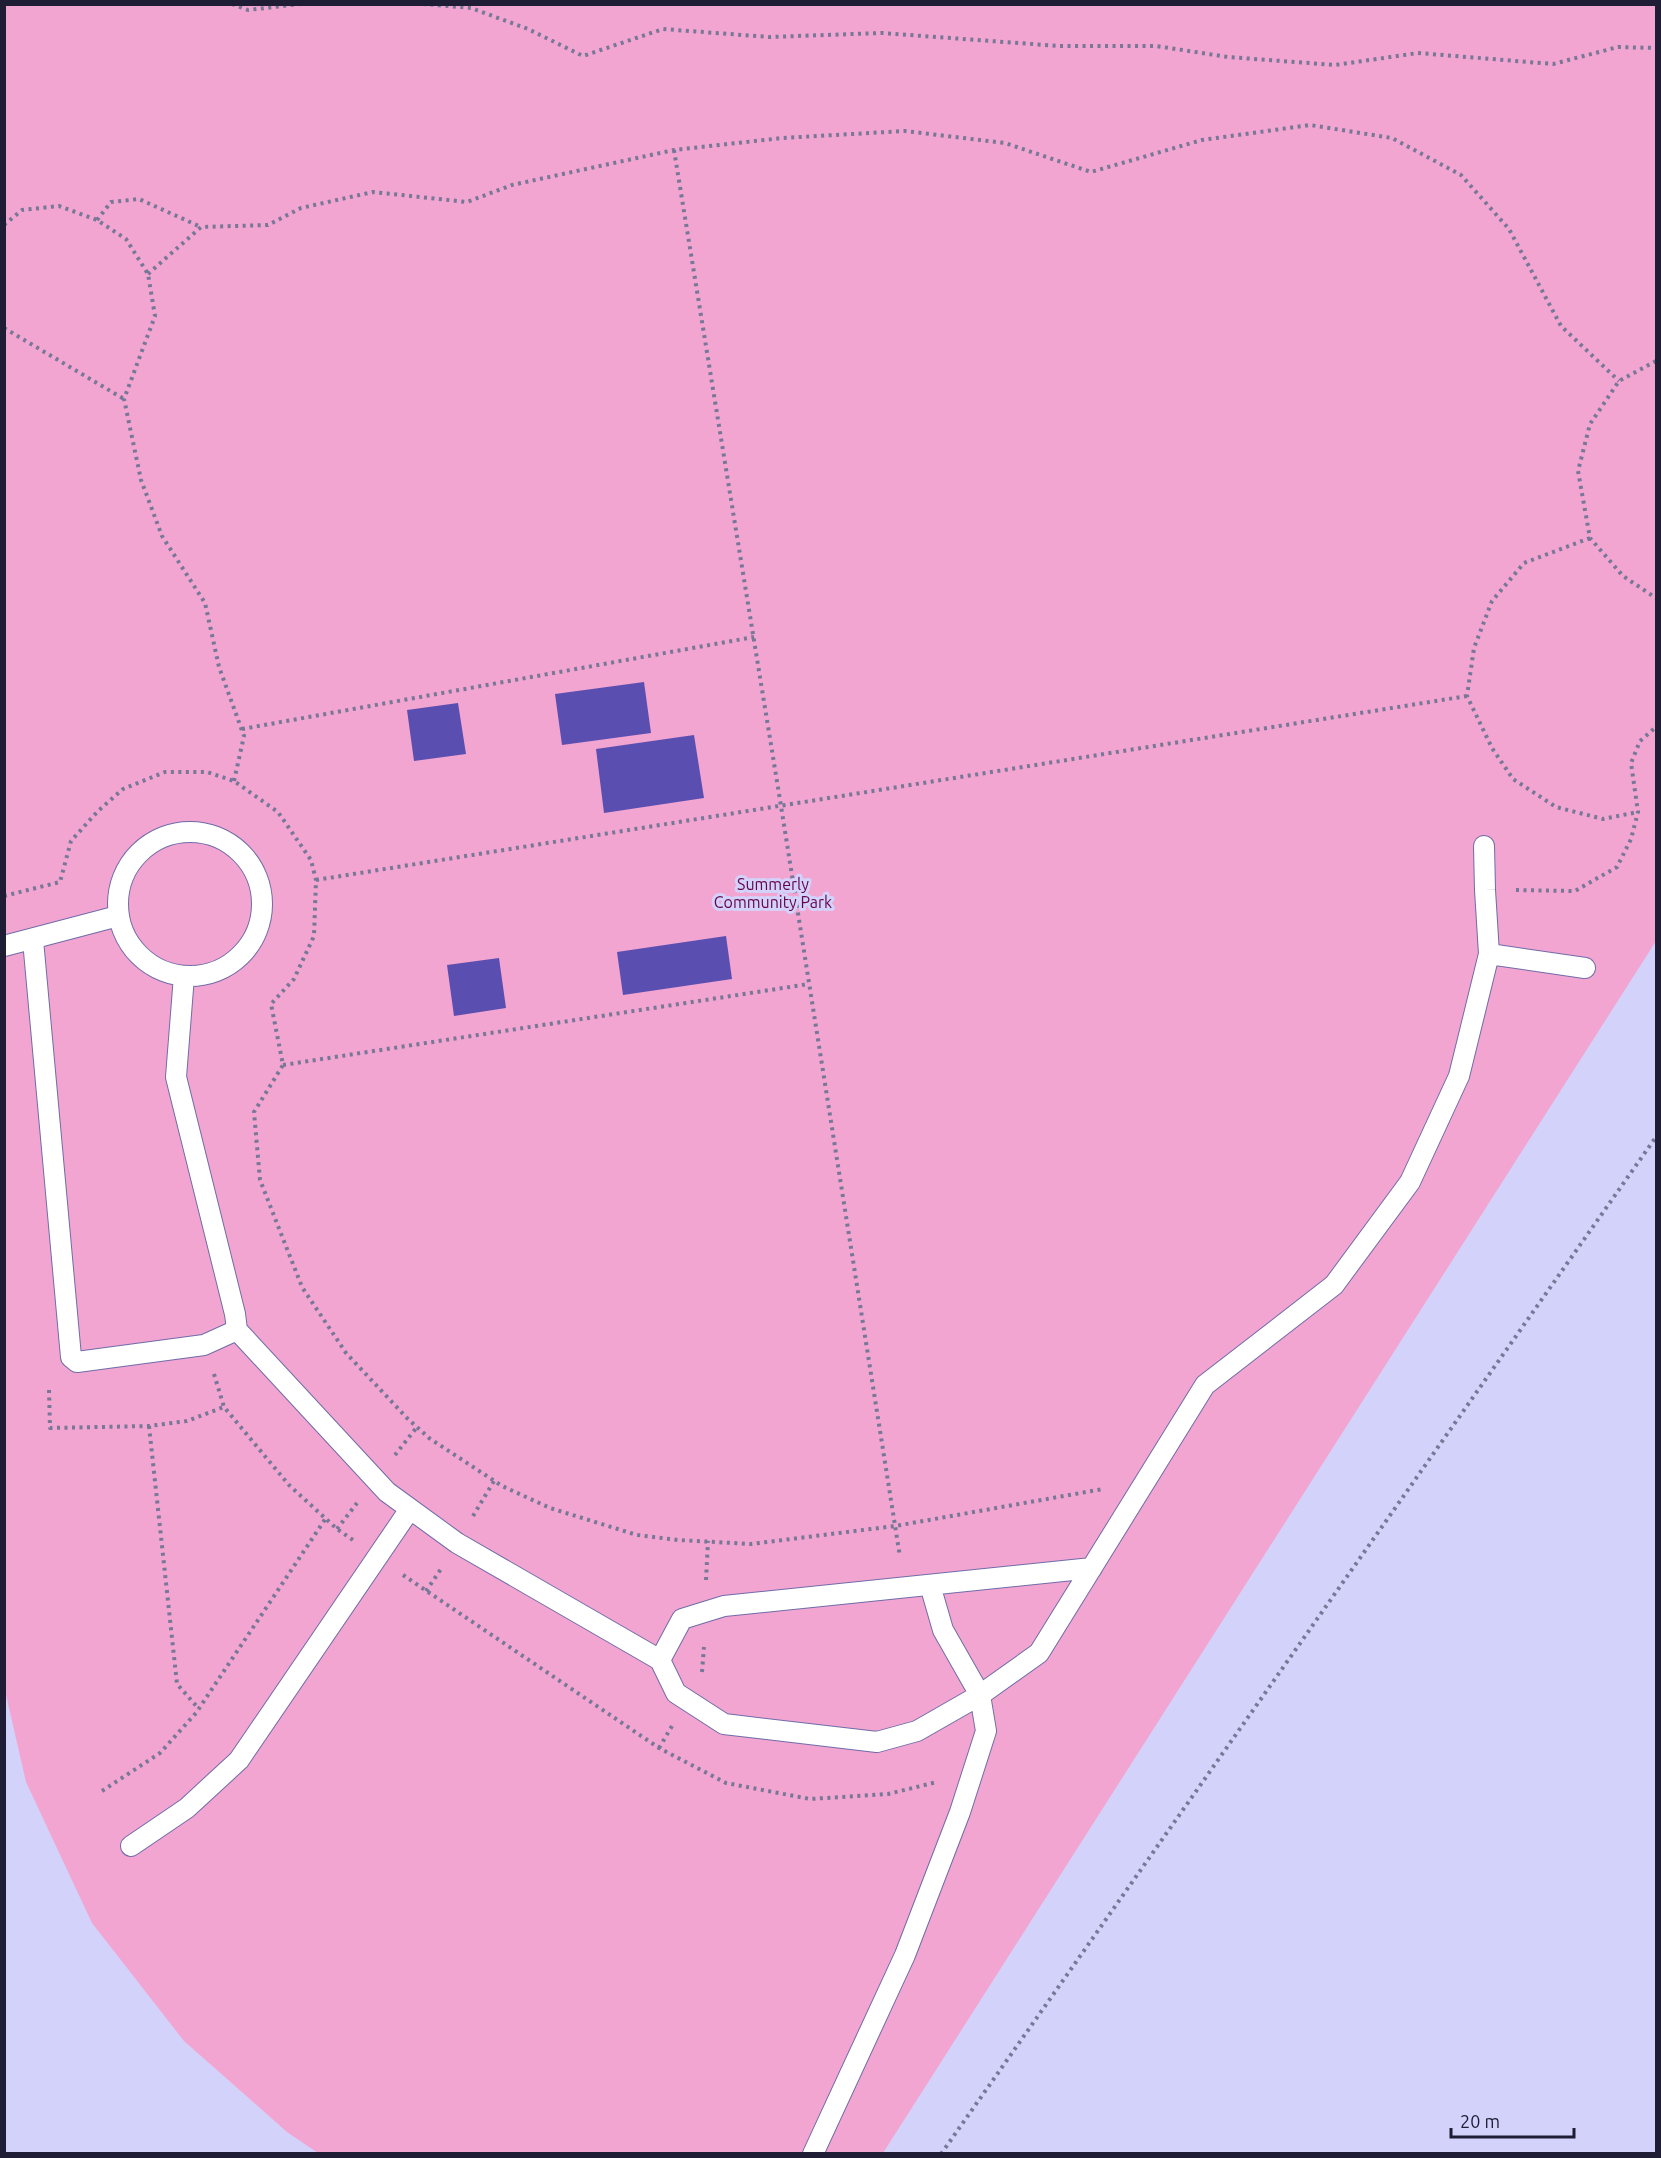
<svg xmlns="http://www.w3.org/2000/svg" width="1661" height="2158" viewBox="0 0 1661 2158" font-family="Ubuntu,sans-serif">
	<rect width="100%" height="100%" fill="#d2d2fa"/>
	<path fill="#f2a5d0" d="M 4,5 L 1656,5 L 1656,941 L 883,2153 L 318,2153 L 287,2132 L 184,2041 L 92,1923 L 26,1782 L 4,1686 Z"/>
	<path fill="#5b4eb1" d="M 644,682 L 651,733 L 562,745 L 555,694 Z
		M 458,703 L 466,754 L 414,761 L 407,710 Z
		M 694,735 L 704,798 L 604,813 L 596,749 Z
		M 726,936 L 732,979 L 623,995 L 617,952 Z
		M 499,958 L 506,1008 L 454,1016 L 447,965 Z"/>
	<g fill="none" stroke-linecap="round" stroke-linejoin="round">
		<g stroke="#6f6ca8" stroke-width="22">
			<path id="lane" d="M118 904a72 72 0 1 1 144 0a72 72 0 1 1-144 0Z
				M 33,940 L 71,1357 L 77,1362 L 204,1345 L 237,1330 L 235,1314 L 176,1077 L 184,976
				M 4,946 L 118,916
				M 1489,954 L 1585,968
				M 237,1330 L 387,1492 L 457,1543 L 660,1660 L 676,1693 L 724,1724 L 877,1742 L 917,1731 L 980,1695 L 1039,1653 L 1205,1385 L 1334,1285 L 1410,1182 L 1459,1076 L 1489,954 L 1485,890 L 1484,846
				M 660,1660 L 682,1619 L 724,1606 L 1092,1568
				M 131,1846 L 187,1808 L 239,1760 L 410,1509
				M 813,2154 L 905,1955 L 960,1812 L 986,1731 L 980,1695 L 943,1630 L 930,1585"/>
		</g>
		<path stroke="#777797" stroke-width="4" stroke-dasharray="3 4.5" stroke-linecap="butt" d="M 232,4 L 248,10 L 300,4
			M 423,4 L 471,8 L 528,29 L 583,56 L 663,29 L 769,37 L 882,33 L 1059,46 L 1156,46 L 1228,57 L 1335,65 L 1418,53 L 1553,64 L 1618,47 L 1656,48
			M 674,150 L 781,806 L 900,1557
			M 97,220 L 111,202 L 139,199 L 201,227
			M 4,225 L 22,210 L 59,206 L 97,220 L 126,239 L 148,274 L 155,316 L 124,399 L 141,480 L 162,536 L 205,603 L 219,667 L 244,736 L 234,781
			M 148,274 L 201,227 L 268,225 L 301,208 L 373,192 L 467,202 L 512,185 L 674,150 L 782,138 L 905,131 L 1005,143 L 1091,172 L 1202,140 L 1310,125 L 1392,138 L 1461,175 L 1509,229 L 1561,326 L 1619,381
			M 4,328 L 124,399
			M 1656,361 L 1619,381 L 1590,424 L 1578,471 L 1590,538 L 1623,576 L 1656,598
			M 1590,538 L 1524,563 L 1492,601 L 1474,648 L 1467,696 L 1492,748 L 1513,779 L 1556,807 L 1603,819 L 1638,812
			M 242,729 L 754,637
			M 316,880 L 1467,696
			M 1516,890 L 1575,891 L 1617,867 L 1631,839 L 1638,812 L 1631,763 L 1640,741 L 1656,727
			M 4,896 L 60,882 L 71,841 L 98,811 L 123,789 L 165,772 L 207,772 L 234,781 L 278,812 L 311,860 L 316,880 L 314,936 L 294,979 L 271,1004 L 283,1065 L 254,1112 L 260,1180 L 302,1287 L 346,1353 L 407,1418 L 429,1438 L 502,1486 L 550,1508 L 637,1535 L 678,1540 L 751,1544 L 895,1526 L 1103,1489
			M 283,1065 L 809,984
			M 214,1374 L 224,1407 L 289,1485 L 337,1529 L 353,1540
			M 49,1390 L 50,1428 L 149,1426 L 187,1421 L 224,1407
			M 149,1426 L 177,1684 L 199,1709
			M 395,1455 L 417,1427
			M 473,1516 L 494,1481
			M 337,1529 L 357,1503
			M 403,1575 L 659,1748 L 726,1783 L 810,1799 L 888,1794 L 937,1782
			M 706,1580 L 708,1541
			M 426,1591 L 441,1569
			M 702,1672 L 704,1647
			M 659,1748 L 672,1726
			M 102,1791 L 160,1753 L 196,1713 L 326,1518
			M 941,2154 L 1656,1137"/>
		<use href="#lane" stroke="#fff" stroke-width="20"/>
	</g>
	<g text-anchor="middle" stroke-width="6" stroke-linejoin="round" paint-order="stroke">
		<g font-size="16" fill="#68024a" stroke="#d2d2fa">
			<text x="773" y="890">Summerly<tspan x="773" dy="18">Community Park</tspan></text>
		</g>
	</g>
	<rect width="1661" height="2158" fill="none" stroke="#1e1d35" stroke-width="12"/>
	<path d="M1451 2128v9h123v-9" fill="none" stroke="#1e1d35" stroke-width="3"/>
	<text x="1460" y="2128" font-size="18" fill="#1e1d35" stroke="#d2d2fa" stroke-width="4.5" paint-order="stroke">20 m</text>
</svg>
